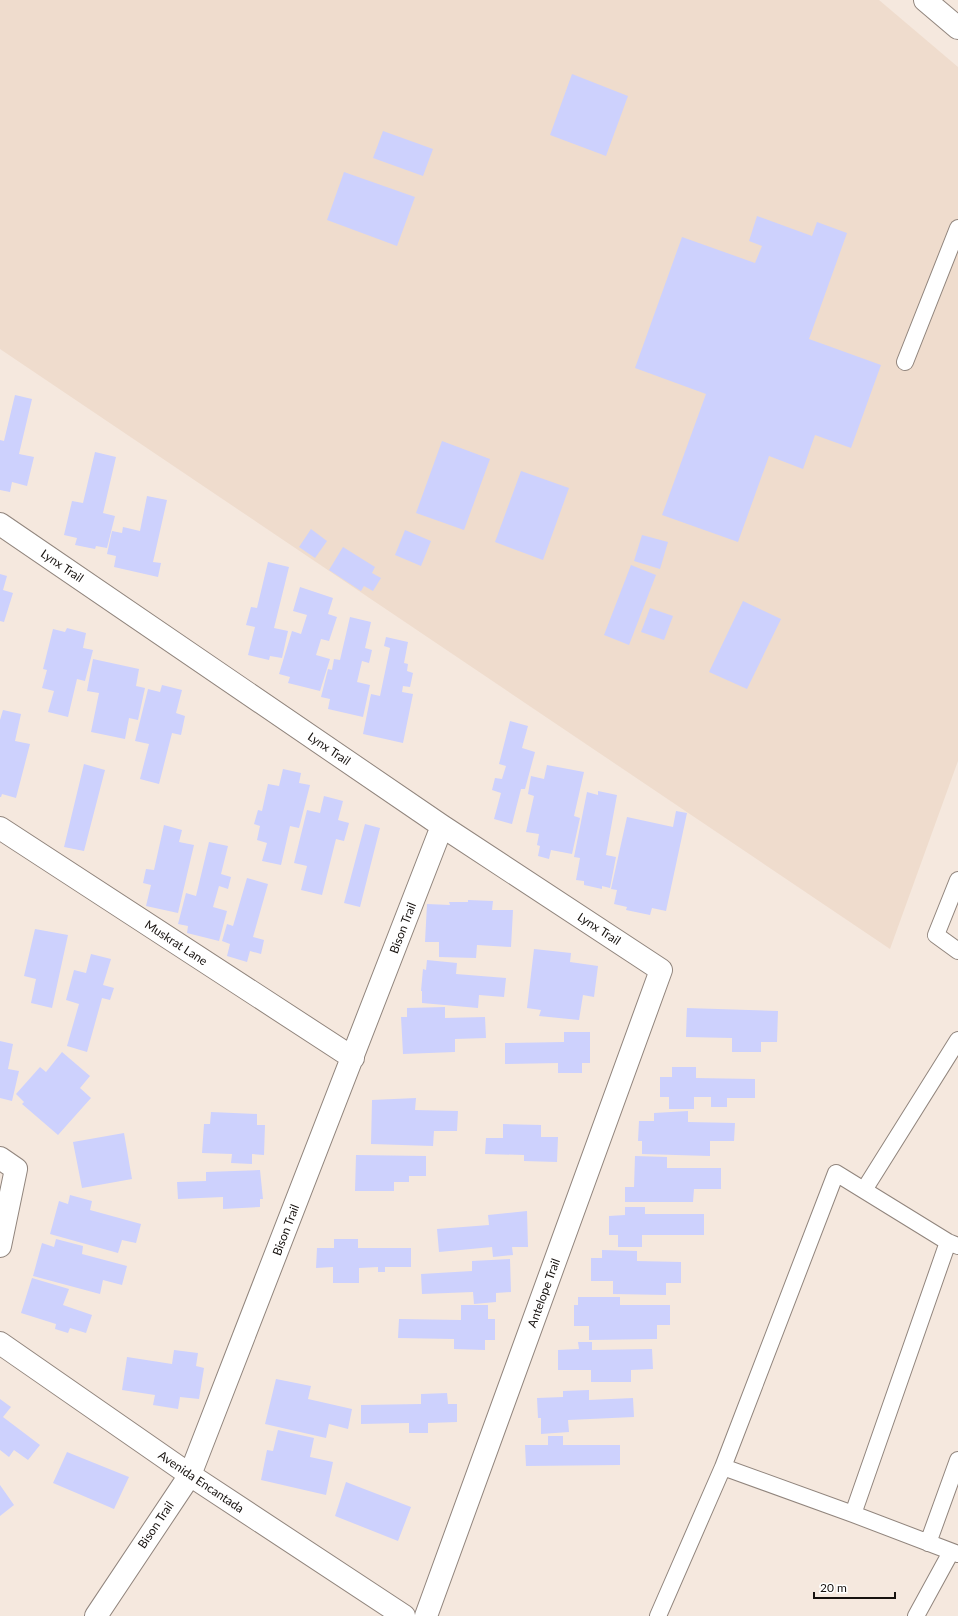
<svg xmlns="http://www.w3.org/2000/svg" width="958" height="1616" viewBox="0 0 958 1616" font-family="Lato,sans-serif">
	<rect width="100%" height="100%" fill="#f5e8de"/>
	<path fill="#efdccd" d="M 0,0 L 879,0 L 958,67 L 958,761 L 890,949 L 0,349 Z"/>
	<path fill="#cdd1fd" d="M 572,74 L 628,96 L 606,156 L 550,135 Z
		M 383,131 L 433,149 L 423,176 L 373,158 Z
		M 344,172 L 415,197 L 397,246 L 327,220 Z
		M 757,216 L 812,236 L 817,222 L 847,233 L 809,339 L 881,365 L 851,448 L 815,435 L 803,469 L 769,456 L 738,542 L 662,515 L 706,394 L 635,368 L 682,237 L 755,263 L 762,246 L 749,241 Z
		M 15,395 L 32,399 L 19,454 L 34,457 L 27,486 L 12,482 L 10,492 L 0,490 L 0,440 L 4,441 Z
		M 442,441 L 490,459 L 464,530 L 416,513 Z
		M 95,452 L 116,457 L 103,513 L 115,516 L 107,548 L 96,546 L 95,549 L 75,545 L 77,538 L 64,535 L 72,501 L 83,503 Z
		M 521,471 L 569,488 L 543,560 L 495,542 Z
		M 147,496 L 167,500 L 153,562 L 161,563 L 158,577 L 114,567 L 116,556 L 107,554 L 112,531 L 122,533 L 123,527 L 140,531 Z
		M 311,529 L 327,541 L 315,558 L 299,547 Z
		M 405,530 L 431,541 L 421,566 L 395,555 Z
		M 642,535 L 668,542 L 660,569 L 634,561 Z
		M 343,547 L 375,567 L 372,573 L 381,578 L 373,591 L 364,586 L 361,591 L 329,570 Z
		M 268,562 L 289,567 L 274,628 L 288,631 L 282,658 L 270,656 L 269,660 L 248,655 L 255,627 L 246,625 L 251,607 L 257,608 Z
		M 631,565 L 656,575 L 629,645 L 604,635 Z
		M 0,574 L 7,576 L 3,590 L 13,593 L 4,622 L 0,621 Z
		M 300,587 L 333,598 L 328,614 L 337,617 L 329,641 L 321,639 L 316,655 L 330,659 L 320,691 L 288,683 L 290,677 L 279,674 L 292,631 L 301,634 L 307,615 L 293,611 Z
		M 743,601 L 781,619 L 747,689 L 709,672 Z
		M 650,608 L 673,616 L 664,640 L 641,632 Z
		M 350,617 L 371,622 L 365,648 L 372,650 L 369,663 L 362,661 L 357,682 L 370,685 L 363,717 L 328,709 L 330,699 L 321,697 L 328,669 L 332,670 L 334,659 L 340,660 Z
		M 67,628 L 86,633 L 83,648 L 93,650 L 85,681 L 77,679 L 68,717 L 48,712 L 54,691 L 42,688 L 47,670 L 43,669 L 53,629 L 65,632 Z
		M 386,637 L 408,642 L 404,663 L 408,664 L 407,671 L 413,673 L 410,687 L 403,686 L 402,692 L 413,694 L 403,743 L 363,734 L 371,694 L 380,696 L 390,648 L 384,646 Z
		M 93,659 L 139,669 L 136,686 L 145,688 L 138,720 L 129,718 L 125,739 L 91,732 L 99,693 L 87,691 Z
		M 162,685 L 182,690 L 176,713 L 185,716 L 181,735 L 172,733 L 159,784 L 140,779 L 149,744 L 135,741 L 148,689 L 160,692 Z
		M 3,710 L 21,714 L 15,741 L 30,744 L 16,798 L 2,794 L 1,797 L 0,797 L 0,720 Z
		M 510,721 L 528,726 L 522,748 L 535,752 L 525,789 L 521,789 L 512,824 L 494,819 L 501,793 L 492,790 L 495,778 L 502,779 L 506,766 L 499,764 Z
		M 84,764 L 105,770 L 84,851 L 64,847 Z
		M 547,765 L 584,772 L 574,816 L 580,818 L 572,854 L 551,850 L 549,859 L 538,856 L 540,846 L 537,845 L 539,834 L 526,832 L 534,796 L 528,794 L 531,776 L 544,779 Z
		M 283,769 L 301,773 L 299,783 L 310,785 L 299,828 L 290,826 L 281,865 L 262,861 L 267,843 L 257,840 L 260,826 L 254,824 L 258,810 L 262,811 L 268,784 L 279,786 Z
		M 598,791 L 617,795 L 606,855 L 616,857 L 610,888 L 602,886 L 602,889 L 584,885 L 584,881 L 576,880 L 580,858 L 574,857 L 587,792 L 598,795 Z
		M 324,796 L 343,801 L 338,820 L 349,823 L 344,841 L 336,839 L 322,895 L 301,890 L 307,866 L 294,863 L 307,810 L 320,813 Z
		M 676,811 L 687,813 L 666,911 L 652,908 L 650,915 L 626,910 L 627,907 L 614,904 L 617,890 L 611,889 L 627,817 L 673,827 Z
		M 365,824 L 380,828 L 360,907 L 344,903 Z
		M 164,825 L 182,830 L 179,842 L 194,845 L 178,913 L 146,906 L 151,885 L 143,883 L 146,869 L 154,870 Z
		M 209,842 L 228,846 L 221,874 L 231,877 L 228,889 L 219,886 L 213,907 L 227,911 L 219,941 L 187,933 L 188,926 L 178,924 L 186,893 L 196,896 Z
		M 247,878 L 268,884 L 253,937 L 264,940 L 261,954 L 250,951 L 247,962 L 227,956 L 230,944 L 222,941 L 227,924 L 233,926 Z
		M 468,900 L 493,901 L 492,910 L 513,910 L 511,947 L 477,945 L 476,958 L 439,957 L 439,942 L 425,942 L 427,904 L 450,905 L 449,902 L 468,902 Z
		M 35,929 L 68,935 L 52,1008 L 31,1003 L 36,979 L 24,976 Z
		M 534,949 L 571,953 L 570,962 L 598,966 L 594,997 L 583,995 L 579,1020 L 539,1016 L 541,1010 L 527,1008 Z
		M 91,954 L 111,959 L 103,985 L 114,988 L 110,1000 L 102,998 L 87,1052 L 67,1046 L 79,1004 L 66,1000 L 74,970 L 86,973 Z
		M 427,960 L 457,963 L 456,974 L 506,978 L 504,997 L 479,995 L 478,1008 L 422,1003 L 422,991 L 421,991 L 423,969 L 426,970 Z
		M 445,1007 L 445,1018 L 485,1017 L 486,1038 L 455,1039 L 455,1052 L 403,1054 L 401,1017 L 407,1017 L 407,1008 Z
		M 687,1008 L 778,1011 L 777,1042 L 761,1042 L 761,1052 L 732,1052 L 732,1038 L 686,1037 Z
		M 564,1032 L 590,1032 L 590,1063 L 582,1063 L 582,1073 L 558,1073 L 558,1063 L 505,1064 L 505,1043 L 564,1042 Z
		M 0,1041 L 13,1044 L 8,1069 L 19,1071 L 12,1101 L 0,1098 Z
		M 62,1052 L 90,1076 L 80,1088 L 91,1098 L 58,1135 L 22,1104 L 24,1102 L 16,1094 L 40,1067 L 46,1072 Z
		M 672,1067 L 696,1067 L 696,1078 L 755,1079 L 755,1098 L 727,1098 L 727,1107 L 711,1107 L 711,1097 L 694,1097 L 694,1109 L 669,1109 L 669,1097 L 660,1097 L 660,1077 L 672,1077 Z
		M 416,1098 L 415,1110 L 458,1111 L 457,1131 L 434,1131 L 433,1146 L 371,1144 L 372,1100 Z
		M 688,1111 L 688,1122 L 735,1123 L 734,1141 L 710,1141 L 710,1156 L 642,1154 L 642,1141 L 638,1141 L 639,1121 L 654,1121 L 654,1113 Z
		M 211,1112 L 257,1114 L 257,1125 L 265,1125 L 264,1155 L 252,1154 L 252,1164 L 231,1163 L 232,1154 L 202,1153 L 204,1124 L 210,1124 Z
		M 503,1124 L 541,1125 L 541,1137 L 558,1137 L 557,1162 L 524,1161 L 524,1155 L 485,1154 L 486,1138 L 503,1138 Z
		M 124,1133 L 132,1179 L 82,1188 L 73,1142 Z
		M 356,1155 L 426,1156 L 426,1176 L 409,1176 L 409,1182 L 394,1182 L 394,1191 L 355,1191 Z
		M 635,1156 L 667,1157 L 667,1168 L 721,1168 L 721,1189 L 694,1189 L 693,1202 L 625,1202 L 625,1187 L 634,1187 Z
		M 260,1170 L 263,1199 L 260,1199 L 260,1207 L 223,1209 L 223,1197 L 178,1199 L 177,1182 L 206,1181 L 206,1172 Z
		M 70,1195 L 92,1201 L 90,1210 L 141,1224 L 136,1243 L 122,1240 L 118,1253 L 50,1234 L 59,1201 L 68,1204 Z
		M 625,1207 L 645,1207 L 645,1214 L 704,1214 L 704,1235 L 642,1235 L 642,1247 L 618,1247 L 618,1235 L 609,1235 L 609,1216 L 625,1215 Z
		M 527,1211 L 528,1247 L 512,1247 L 513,1255 L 493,1257 L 492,1247 L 439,1252 L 437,1229 L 489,1225 L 488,1215 Z
		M 56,1239 L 83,1246 L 82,1254 L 127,1266 L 122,1285 L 103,1280 L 100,1294 L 33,1276 L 42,1243 L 54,1247 Z
		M 334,1239 L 358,1239 L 358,1248 L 411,1248 L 411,1267 L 385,1267 L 385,1272 L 378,1272 L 378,1267 L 359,1268 L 359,1283 L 333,1283 L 333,1267 L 316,1268 L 317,1248 L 334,1248 Z
		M 602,1250 L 637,1251 L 637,1261 L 681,1262 L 681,1283 L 666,1283 L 666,1295 L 613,1294 L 613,1281 L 591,1281 L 591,1258 L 602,1258 Z
		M 510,1259 L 511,1292 L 496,1293 L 496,1302 L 474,1304 L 473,1292 L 422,1294 L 421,1274 L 472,1271 L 472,1261 Z
		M 32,1278 L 69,1289 L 63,1305 L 92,1315 L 86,1333 L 70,1328 L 68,1333 L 55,1329 L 56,1324 L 21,1313 Z
		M 578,1297 L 620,1297 L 620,1305 L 670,1305 L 670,1325 L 657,1325 L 657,1339 L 589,1340 L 589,1326 L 574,1326 L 574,1305 L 578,1305 Z
		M 461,1305 L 488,1305 L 488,1319 L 495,1319 L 495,1340 L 485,1340 L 485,1350 L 454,1349 L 454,1339 L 398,1338 L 399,1319 L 461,1320 Z
		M 578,1342 L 592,1342 L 592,1350 L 652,1349 L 653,1369 L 631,1370 L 631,1382 L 591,1382 L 591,1370 L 558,1370 L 558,1350 L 579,1349 Z
		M 174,1350 L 198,1353 L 196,1366 L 204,1368 L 199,1399 L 180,1397 L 178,1409 L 153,1405 L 155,1395 L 122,1390 L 127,1357 L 172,1364 Z
		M 276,1379 L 311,1386 L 308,1399 L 352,1409 L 348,1429 L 329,1424 L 326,1438 L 265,1424 Z
		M 589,1390 L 589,1400 L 633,1398 L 634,1417 L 568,1420 L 569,1432 L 541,1434 L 541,1418 L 538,1418 L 537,1398 L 563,1397 L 563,1391 Z
		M 447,1393 L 448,1404 L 457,1404 L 457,1422 L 428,1423 L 428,1433 L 409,1433 L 409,1423 L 361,1424 L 361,1405 L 421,1404 L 421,1394 Z
		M 0,1399 L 11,1407 L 3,1417 L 40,1445 L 28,1460 L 14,1450 L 9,1457 L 0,1450 Z
		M 278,1430 L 314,1438 L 310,1457 L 333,1462 L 326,1495 L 261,1480 L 267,1450 L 273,1451 Z
		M 548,1436 L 563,1436 L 563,1445 L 620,1445 L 620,1465 L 526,1466 L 525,1445 L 548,1445 Z
		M 67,1452 L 129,1477 L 114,1509 L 53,1483 Z
		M 346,1482 L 411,1507 L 398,1541 L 335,1516 Z
		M 0,1485 L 14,1505 L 0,1516 Z"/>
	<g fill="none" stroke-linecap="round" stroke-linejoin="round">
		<g stroke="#91857d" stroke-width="18">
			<path id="service" d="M 905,362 L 958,228
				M 958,880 L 936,935 L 958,951
				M 864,1190 L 958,1040
				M 958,1246 L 948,1242 L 836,1173 L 723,1467 L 853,1514 L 958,1554
				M 853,1514 L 948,1242
				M 928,1543 L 958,1460
				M 658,1616 L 723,1467
				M 916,1616 L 951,1552"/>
		</g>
		<g stroke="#91857d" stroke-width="24">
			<path id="minor" d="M 925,0 L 958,28
				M 0,524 L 442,826 L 661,970 L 426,1616
				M 0,828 L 353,1058
				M 0,1158 L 16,1169 L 0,1246
				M 0,1343 L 190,1475 L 404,1616
				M 96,1616 L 190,1475 L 442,826"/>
		</g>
		<use href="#service" stroke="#fff" stroke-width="16"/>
		<use href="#minor" stroke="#fff" stroke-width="22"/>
	</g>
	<g text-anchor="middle" stroke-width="3" stroke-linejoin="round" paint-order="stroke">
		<g font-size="12" fill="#16110e" stroke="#fff">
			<text transform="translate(62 566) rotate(34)" y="4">Lynx Trail</text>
			<text transform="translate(329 749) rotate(34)" y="4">Lynx Trail</text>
			<text transform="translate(403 928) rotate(-69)" y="4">Bison Trail</text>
			<text transform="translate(599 929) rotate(33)" y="4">Lynx Trail</text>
			<text transform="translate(176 943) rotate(33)" y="4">Muskrat Lane</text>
			<text transform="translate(286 1230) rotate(-69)" y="4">Bison Trail</text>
			<text transform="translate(544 1293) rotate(-70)" y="4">Antelope Trail</text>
			<text transform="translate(201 1482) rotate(34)" y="4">Avenida Encantada</text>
			<text transform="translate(156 1525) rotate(-56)" y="4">Bison Trail</text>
		</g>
	</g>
	<path d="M814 1592v6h81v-6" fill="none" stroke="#16110e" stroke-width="2"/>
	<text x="820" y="1592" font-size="12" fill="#16110e" stroke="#ffffff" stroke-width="3" paint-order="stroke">20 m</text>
</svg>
